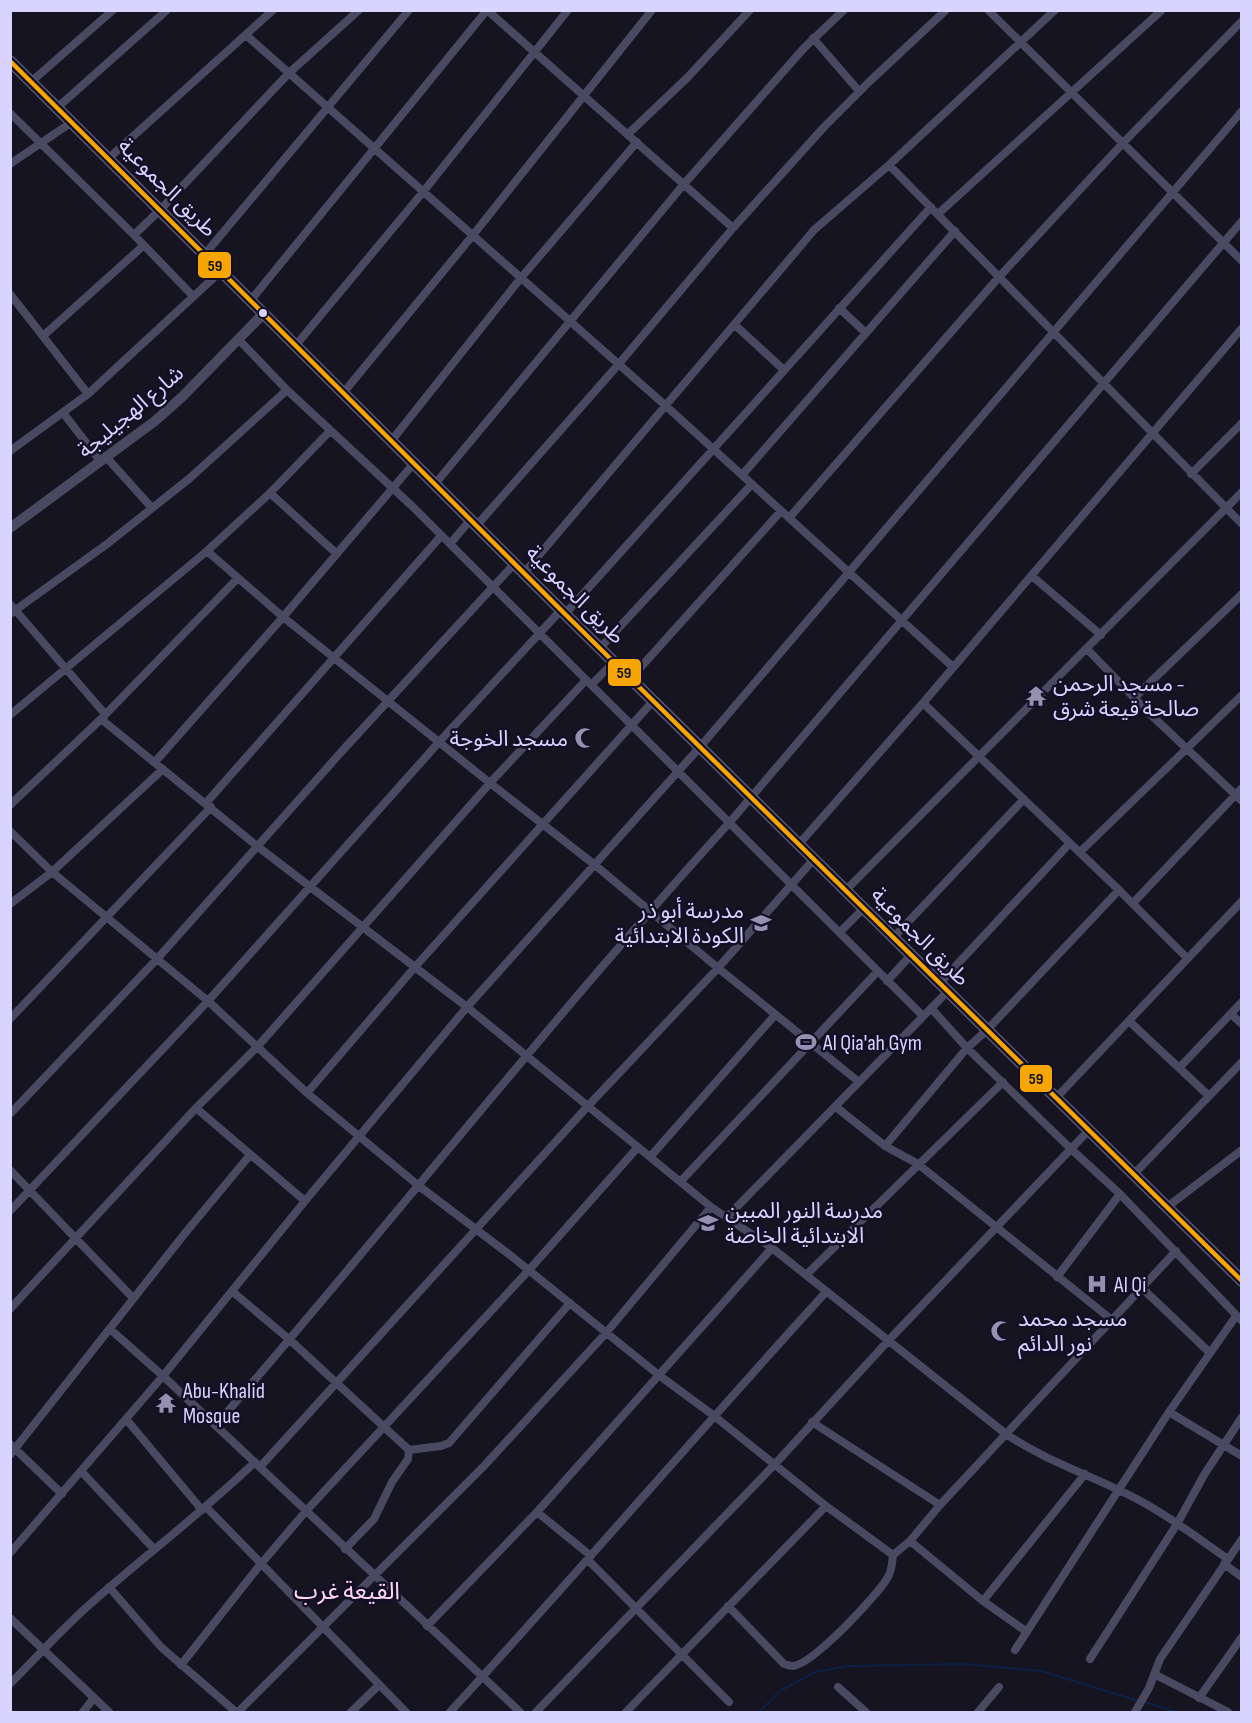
<svg xmlns="http://www.w3.org/2000/svg" width="1252" height="1723" viewBox="0 0 1252 1723" font-family="'Sofia Sans Condensed','Noto Sans Arabic',sans-serif">
	<rect width="100%" height="100%" fill="#161421"/>
	<g fill="none" stroke-linecap="round" stroke-linejoin="round">
		<path stroke="#0d2144" stroke-width="2" d="M 1145,1702 L 1176,1712
			M 759,1712 L 780,1691 L 815,1672 L 848,1666 L 965,1664 L 1041,1671 L 1139,1701"/>
		<path stroke="#4a4962" stroke-width="8" d="M 487,10 L 733,228
			M 988,10 L 1242,261
			M 246,35 L 666,406 L 953,667
			M 813,38 L 859,91
			M 32,81 L 113,10
			M 58,107 L 167,10
			M 10,113 L 134,235 L 193,296
			M 628,134 L 687,78 L 750,10
			M 109,158 L 273,10
			M 10,164 L 72,122
			M 889,165 L 1242,524
			M 938,214 L 1162,10
			M 134,235 L 160,210 L 289,73 L 359,10
			M 205,254 L 409,10
			M 10,294 L 88,394
			M 251,300 L 487,10
			M 839,308 L 866,333
			M 735,325 L 784,370
			M 43,336 L 143,246
			M 239,340 L 287,390 L 412,506 L 923,1016
			M 296,345 L 423,192 L 568,10
			M 344,392 L 473,235 L 652,10
			M 64,414 L 101,462
			M 392,440 L 520,279 L 637,142
			M 10,451 L 88,394 L 221,271
			M 107,458 L 152,508
			M 1191,474 L 1242,423
			M 742,475 L 955,231
			M 435,484 L 684,184 L 804,48 L 844,10
			M 270,493 L 337,554
			M 789,518 L 999,277 L 1123,143 L 1242,21
			M 477,525 L 618,365 L 733,228 L 824,127 L 870,81 L 946,10
			M 450,544 L 471,519
			M 207,551 L 283,617 L 490,783 L 595,865 L 718,968 L 859,1082
			M 524,573 L 814,230 L 889,165 L 1055,10
			M 1032,576 L 1101,635
			M 10,604 L 105,714
			M 10,614 L 107,544 L 190,478 L 287,390
			M 565,614 L 931,207
			M 600,648 L 752,484
			M 1087,649 L 1147,711 L 1242,801
			M 631,678 L 781,511
			M 591,685 L 614,662
			M 1134,698 L 1242,594
			M 923,703 L 1119,890 L 1187,958
			M 10,715 L 207,551 L 270,493 L 330,431
			M 101,719 L 257,846 L 467,1007 L 711,1207 L 772,1248 L 1006,1434 C 1046,1461 1088,1474 1131,1496 C 1165,1513 1196,1537 1228,1559
			M 155,762 L 283,617 L 414,463
			M 206,803 L 441,536
			M 10,805 L 101,719 L 237,579
			M 10,831 L 52,872 L 208,1001 L 307,1093 L 419,1186 L 510,1255 L 660,1376 L 713,1415 L 826,1506 L 893,1555
			M 799,844 L 923,703 L 1242,328
			M 1080,852 L 1242,695
			M 846,890 L 1242,492
			M 1133,903 L 1242,788
			M 10,904 L 52,872 L 163,769
			M 840,932 L 864,908
			M 894,937 L 1024,799
			M 887,981 L 911,955
			M 939,984 L 1070,843
			M 931,1008 L 967,1048 L 1070,1148 L 1120,1194 L 1242,1321
			M 1231,1014 L 1242,1024
			M 10,1019 L 211,807
			M 1129,1021 L 1209,1096
			M 1179,1068 L 1242,1002
			M 307,1093 L 415,967 L 654,700
			M 1056,1098 L 1242,901
			M 836,1107 L 885,1146 L 918,1164 L 1112,1320
			M 196,1108 L 305,1201
			M 10,1114 L 157,959 L 343,750 L 515,563
			M 885,1146 L 967,1048 L 986,1031 L 1119,890
			M 650,1157 L 775,1015
			M 10,1170 L 133,1298
			M 1134,1174 L 1242,1062
			M 681,1181 L 878,971
			M 1167,1207 L 1242,1150
			M 10,1211 L 208,1001 L 440,741 L 561,610
			M 726,1218 L 947,992
			M 806,1275 L 1003,1082
			M 1057,1277 L 1120,1194
			M 1142,1288 L 1209,1352
			M 233,1292 L 290,1340 L 409,1450 L 408,1459 L 392,1482 L 374,1519 L 345,1549
			M 10,1309 L 196,1108 L 258,1046 L 490,783 L 586,680
			M 110,1329 L 163,1376 L 520,1712
			M 1169,1412 L 1242,1456
			M 126,1419 L 202,1510
			M 812,1422 L 940,1505
			M 216,1425 C 389,1226 552,1017 730,822 L 1242,221
			M 10,1444 L 62,1494
			M 409,1450 L 441,1446 L 449,1443 L 570,1303
			M 10,1455 L 186,1232 L 250,1155
			M 260,1467 L 588,1106 L 718,968 L 814,859
			M 81,1471 L 154,1549
			M 206,1507 L 406,1712
			M 537,1512 L 591,1556
			M 910,1541 L 983,1601 L 1027,1632
			M 10,1553 L 163,1376 L 305,1201 L 467,1007 L 700,747 L 1242,111
			M 893,1555 L 910,1541 L 940,1505 L 1176,1251
			M 588,1560 L 729,1702
			M 1224,1564 L 1242,1577
			M 109,1587 L 161,1647 L 236,1712
			M 983,1601 L 1085,1474
			M 728,1606 L 784,1664 C 787,1665 790,1666 793,1666 C 813,1664 878,1595 888,1577 C 892,1570 892,1563 893,1555
			M 10,1618 L 109,1712
			M 427,1626 L 537,1512 L 772,1248
			M 1015,1650 L 1169,1412 L 1236,1316
			M 1090,1659 L 1177,1524 L 1204,1475 L 1242,1417
			M 181,1665 L 260,1565 L 306,1511 L 529,1270 L 638,1147
			M 1154,1674 L 1228,1712
			M 10,1684 C 36,1658 61,1630 88,1606 C 143,1557 202,1513 255,1462
			M 838,1687 L 866,1712
			M 1199,1698 L 1242,1637
			M 83,1712 L 93,1699
			M 238,1712 L 484,1466 L 606,1333 L 711,1207
			M 351,1712 L 379,1685
			M 450,1712 C 577,1574 699,1431 826,1292
			M 536,1712 L 775,1464 L 888,1341 L 1089,1130
			M 626,1712 L 826,1506
			M 978,1712 L 999,1687
			M 1135,1712 L 1149,1688 L 1160,1659 L 1242,1539"/>
		<path stroke="#4a4962" stroke-width="10" d="M 10,528 L 155,421 L 182,397 L 264,313"/>
		<path stroke="#575674" stroke-width="12" d="M 10,61 L 565,614 L 1242,1281"/>
		<g stroke="#130f26" stroke-width="9">
			<path id="bus-1" d="M 10,61 L 565,614 L 1242,1281"/>
		</g>
		<use href="#bus-1" stroke="#f7a600" stroke-width="4.5"/>
	</g>
	<defs>
		<g id="temple-bare" transform="scale(1.62)"><path d="M0-6L5-2H3V0L6.5 2.5H4V6H1.5V3h-3V6H-4V2.5H-6.5L-3 0V-2H-5Z" fill="#9591b1" stroke="#130f26" stroke-width="2.5" paint-order="stroke"/></g>
		<g id="mosque-bare" transform="scale(1.62)"><path d="M3.5-4.9A6 6 0 1 0 3.5 4.9A5 5 0 1 1 3.5-4.9Z" fill="#9591b1" stroke="#130f26" stroke-width="2.5" paint-order="stroke"/></g>
		<g id="school-bare" transform="scale(1.62)"><path d="M0-5L7-2L0 1L-7-2ZM-4 1L0 2.5L4 1V4Q0 6-4 4Z" fill="#9591b1" stroke="#130f26" stroke-width="2.5" paint-order="stroke"/></g>
		<g id="stadium-bare" transform="scale(1.62)"><path d="M0-5a6.5 5 0 1 0 0 10a6.5 5 0 1 0 0-10ZM-3.5-1.8h7v3.6h-7Z" fill="#9591b1" stroke="#130f26" stroke-width="2.5" paint-order="stroke"/></g>
		<g id="hospital-bare" transform="scale(1.62)"><path d="M-5-5h3v3.5h4V-5h3V5h-3V1.5h-4V5h-3Z" fill="#9591b1" stroke="#130f26" stroke-width="2.5" paint-order="stroke"/></g>
	</defs>
	<g fill-rule="evenodd">
		<use href="#temple-bare" x="1036" y="696"/>
		<use href="#mosque-bare" x="585" y="738"/>
		<use href="#school-bare" x="761" y="923"/>
		<use href="#stadium-bare" x="806" y="1042"/>
		<use href="#school-bare" x="708" y="1223"/>
		<use href="#hospital-bare" x="1097" y="1284"/>
		<use href="#mosque-bare" x="1001" y="1331"/>
		<use href="#temple-bare" x="166" y="1403"/>
	</g>
	<circle fill="#d9d4ff" stroke="#130f26" stroke-width="2" cx="263" cy="313" r="5"/>
	<g text-anchor="middle" stroke-width="5" stroke-linejoin="round" paint-order="stroke">
		<g font-size="22" fill="#d9d4ff" stroke="#130f26">
			<text transform="translate(168 187) rotate(45)" y="8">طريق الجموعية</text>
			<text transform="translate(130 411) rotate(-40)" y="8">شارع الهجيليجة</text>
			<text transform="translate(576 594) rotate(45)" y="8">طريق الجموعية</text>
			<text transform="translate(921 936) rotate(45)" y="8">طريق الجموعية</text>
		</g>
		<g font-size="22" fill="#d9d4ff" stroke="#130f26" text-anchor="start">
			<text x="1053" y="691">مسجد الرحمن -<tspan x="1053" dy="25">صالحة قيعة شرق</tspan></text>
			<text x="568" y="746" text-anchor="end">مسجد الخوجة</text>
			<text x="744" y="918" text-anchor="end">مدرسة أبو ذر<tspan x="744" dy="25">الكودة الابتدائية</tspan></text>
			<text x="823" y="1050">Al Qia'ah Gym</text>
			<text x="725" y="1218">مدرسة النور المبين<tspan x="725" dy="25">الابتدائية الخاصة</tspan></text>
			<text x="1114" y="1292">Al Qi</text>
			<text x="1018" y="1326">مسجد محمد<tspan x="1018" dy="25">نور الدائم</tspan></text>
			<text x="183" y="1398">Abu-Khalid<tspan x="183" dy="25">Mosque</tspan></text>
		</g>
		<g font-size="24" fill="#ffd6f0" stroke="#130f26">
			<text x="347" y="1599">القيعة غرب</text>
		</g>
	</g>
	<g stroke="#130f26" stroke-width="2">
		<rect x="197" y="251" width="35" height="28" rx="6" fill="#f7a600"/>
		<rect x="607" y="658" width="35" height="29" rx="6" fill="#f7a600"/>
		<rect x="1019" y="1064" width="34" height="29" rx="6" fill="#f7a600"/>
	</g>
	<g font-size="16" text-anchor="middle" font-weight="bold" fill="#111">
		<text x="215" y="271">59</text>
		<text x="624" y="678">59</text>
		<text x="1036" y="1084">59</text>
	</g>
	<rect width="1252" height="1723" fill="none" stroke="#d9d4ff" stroke-width="24"/>
</svg>
